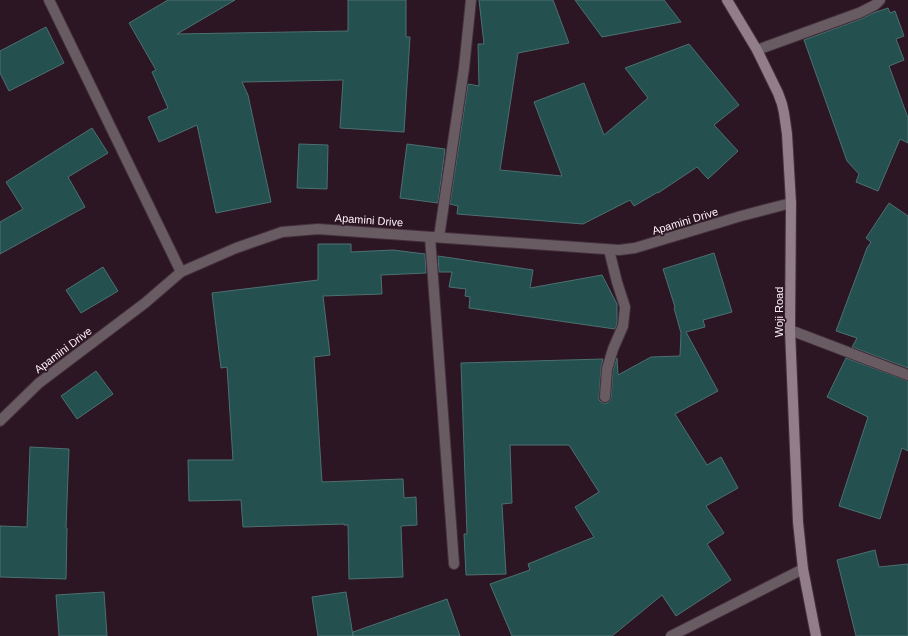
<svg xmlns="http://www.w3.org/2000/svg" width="908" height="636" viewBox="0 0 908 636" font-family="Arial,sans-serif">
	<rect width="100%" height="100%" fill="#2c1623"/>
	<path fill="#245050" stroke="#4c7070" d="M 168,0 L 235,0 L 177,34 L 348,31 L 348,0 L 406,0 L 406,37 L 410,37 L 404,132 L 340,128 L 343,80 L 242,82 L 248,95 L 271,202 L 216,213 L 197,125 L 159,142 L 148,117 L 168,108 L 152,72 L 156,70 L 129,23 Z
		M 479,0 L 553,0 L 569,43 L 518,53 L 500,170 L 562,176 L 534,102 L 584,83 L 604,135 L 648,98 L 625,68 L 689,44 L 739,105 L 714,125 L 738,151 L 708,179 L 697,167 L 658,193 L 658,192 L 634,206 L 630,200 L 583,224 L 457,214 L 458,206 L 450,204 L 468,84 L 479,86 L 478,44 L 484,44 Z
		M 575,0 L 664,0 L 681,22 L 602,37 Z
		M 888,8 L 890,13 L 895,11 L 904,36 L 896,39 L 904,60 L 889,66 L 908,118 L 908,143 L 900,139 L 878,191 L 856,182 L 859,174 L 847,161 L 804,40 L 861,19 L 873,13 Z
		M 46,27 L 64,63 L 9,91 L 0,73 L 0,51 Z
		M 92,128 L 108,153 L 68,177 L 85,207 L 0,254 L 0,222 L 23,209 L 6,182 Z
		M 299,144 L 328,145 L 327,189 L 297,188 Z
		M 407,144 L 445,149 L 438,203 L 400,198 Z
		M 889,203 L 908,216 L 908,368 L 852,347 L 857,338 L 836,331 L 867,248 L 871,242 L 866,238 Z
		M 318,244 L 351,244 L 351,252 L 393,250 L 425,254 L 426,273 L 381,275 L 382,294 L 323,296 L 330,355 L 314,357 L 322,482 L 403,479 L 404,498 L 416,497 L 417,525 L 401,526 L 403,577 L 349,579 L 348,525 L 344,525 L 344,524 L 243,527 L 241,500 L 189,501 L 188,460 L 233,460 L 227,367 L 221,368 L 212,293 L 318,280 Z
		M 714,253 L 732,312 L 703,320 L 705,327 L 686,332 L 718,391 L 675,414 L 707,465 L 721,457 L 738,488 L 706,506 L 724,533 L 707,544 L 731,580 L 676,616 L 662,595 L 612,636 L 512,636 L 490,584 L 530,570 L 528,564 L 594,537 L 575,507 L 599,492 L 569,445 L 510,445 L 512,503 L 502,504 L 506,574 L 466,575 L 464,534 L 467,534 L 461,363 L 603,359 L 601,368 L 599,397 L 599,400 L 602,403 L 607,403 L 610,401 L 611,398 L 613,370 L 617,358 L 618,375 L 651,357 L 680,356 L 681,333 L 674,308 L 675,307 L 663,269 Z
		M 438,256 L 533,270 L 530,288 L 602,275 L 617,304 L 617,324 L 615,329 L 469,308 L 470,297 L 465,296 L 466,289 L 449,287 L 452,272 L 439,272 Z
		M 103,267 L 118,291 L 81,313 L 66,290 Z
		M 846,358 L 908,381 L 908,451 L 902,448 L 880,519 L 839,506 L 868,417 L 827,397 Z
		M 96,371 L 113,394 L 77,419 L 61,396 Z
		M 30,447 L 69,449 L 66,528 L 67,528 L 66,579 L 0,577 L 0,526 L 27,527 Z
		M 875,550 L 879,567 L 908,564 L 908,636 L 856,636 L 837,560 Z
		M 104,592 L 107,636 L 59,636 L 56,595 Z
		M 346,592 L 353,636 L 318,636 L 312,597 Z
		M 447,599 L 460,636 L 353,636 L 353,632 Z"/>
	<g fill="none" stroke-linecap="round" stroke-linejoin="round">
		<g stroke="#45303d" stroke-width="12">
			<path id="service" d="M 757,50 L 859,13 L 875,5 L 880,0
				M 430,237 L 454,564
				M 605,397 L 607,369 L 613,349 L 623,326 L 625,307 L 617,282 L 609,250
				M 671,636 L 803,569"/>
		</g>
		<g stroke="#45303d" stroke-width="12">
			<path id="minor" d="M 49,0 L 181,272
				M 439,237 L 464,68 L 471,0
				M 790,330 L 908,375
				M 0,421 L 39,383 L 145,303 L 181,272 L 236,248 L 282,232 L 318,229 L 619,250 L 635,248 L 741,216 L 791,203"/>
		</g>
		<g stroke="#45303d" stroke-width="12">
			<path id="secondary" d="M 727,0 L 757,50 L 778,93 L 782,104 L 784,113 L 787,134 L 791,203 L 790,330 L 798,522 L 803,569 L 816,636"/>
		</g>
		<use href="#service" stroke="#685b62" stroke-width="10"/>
		<use href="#minor" stroke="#685b62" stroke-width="10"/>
		<use href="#secondary" stroke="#917e88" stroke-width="10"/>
	</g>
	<g text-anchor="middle" stroke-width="3.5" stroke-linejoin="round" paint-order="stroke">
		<g font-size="11" fill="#fef1f8" stroke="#2c1623">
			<text transform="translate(369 220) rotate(4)" y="4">Apamini Drive</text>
			<text transform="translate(685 221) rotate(-17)" y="4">Apamini Drive</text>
			<text transform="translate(779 312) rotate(-90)" y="4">Woji Road</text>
			<text transform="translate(63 350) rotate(-37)" y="4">Apamini Drive</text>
		</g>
	</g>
</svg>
